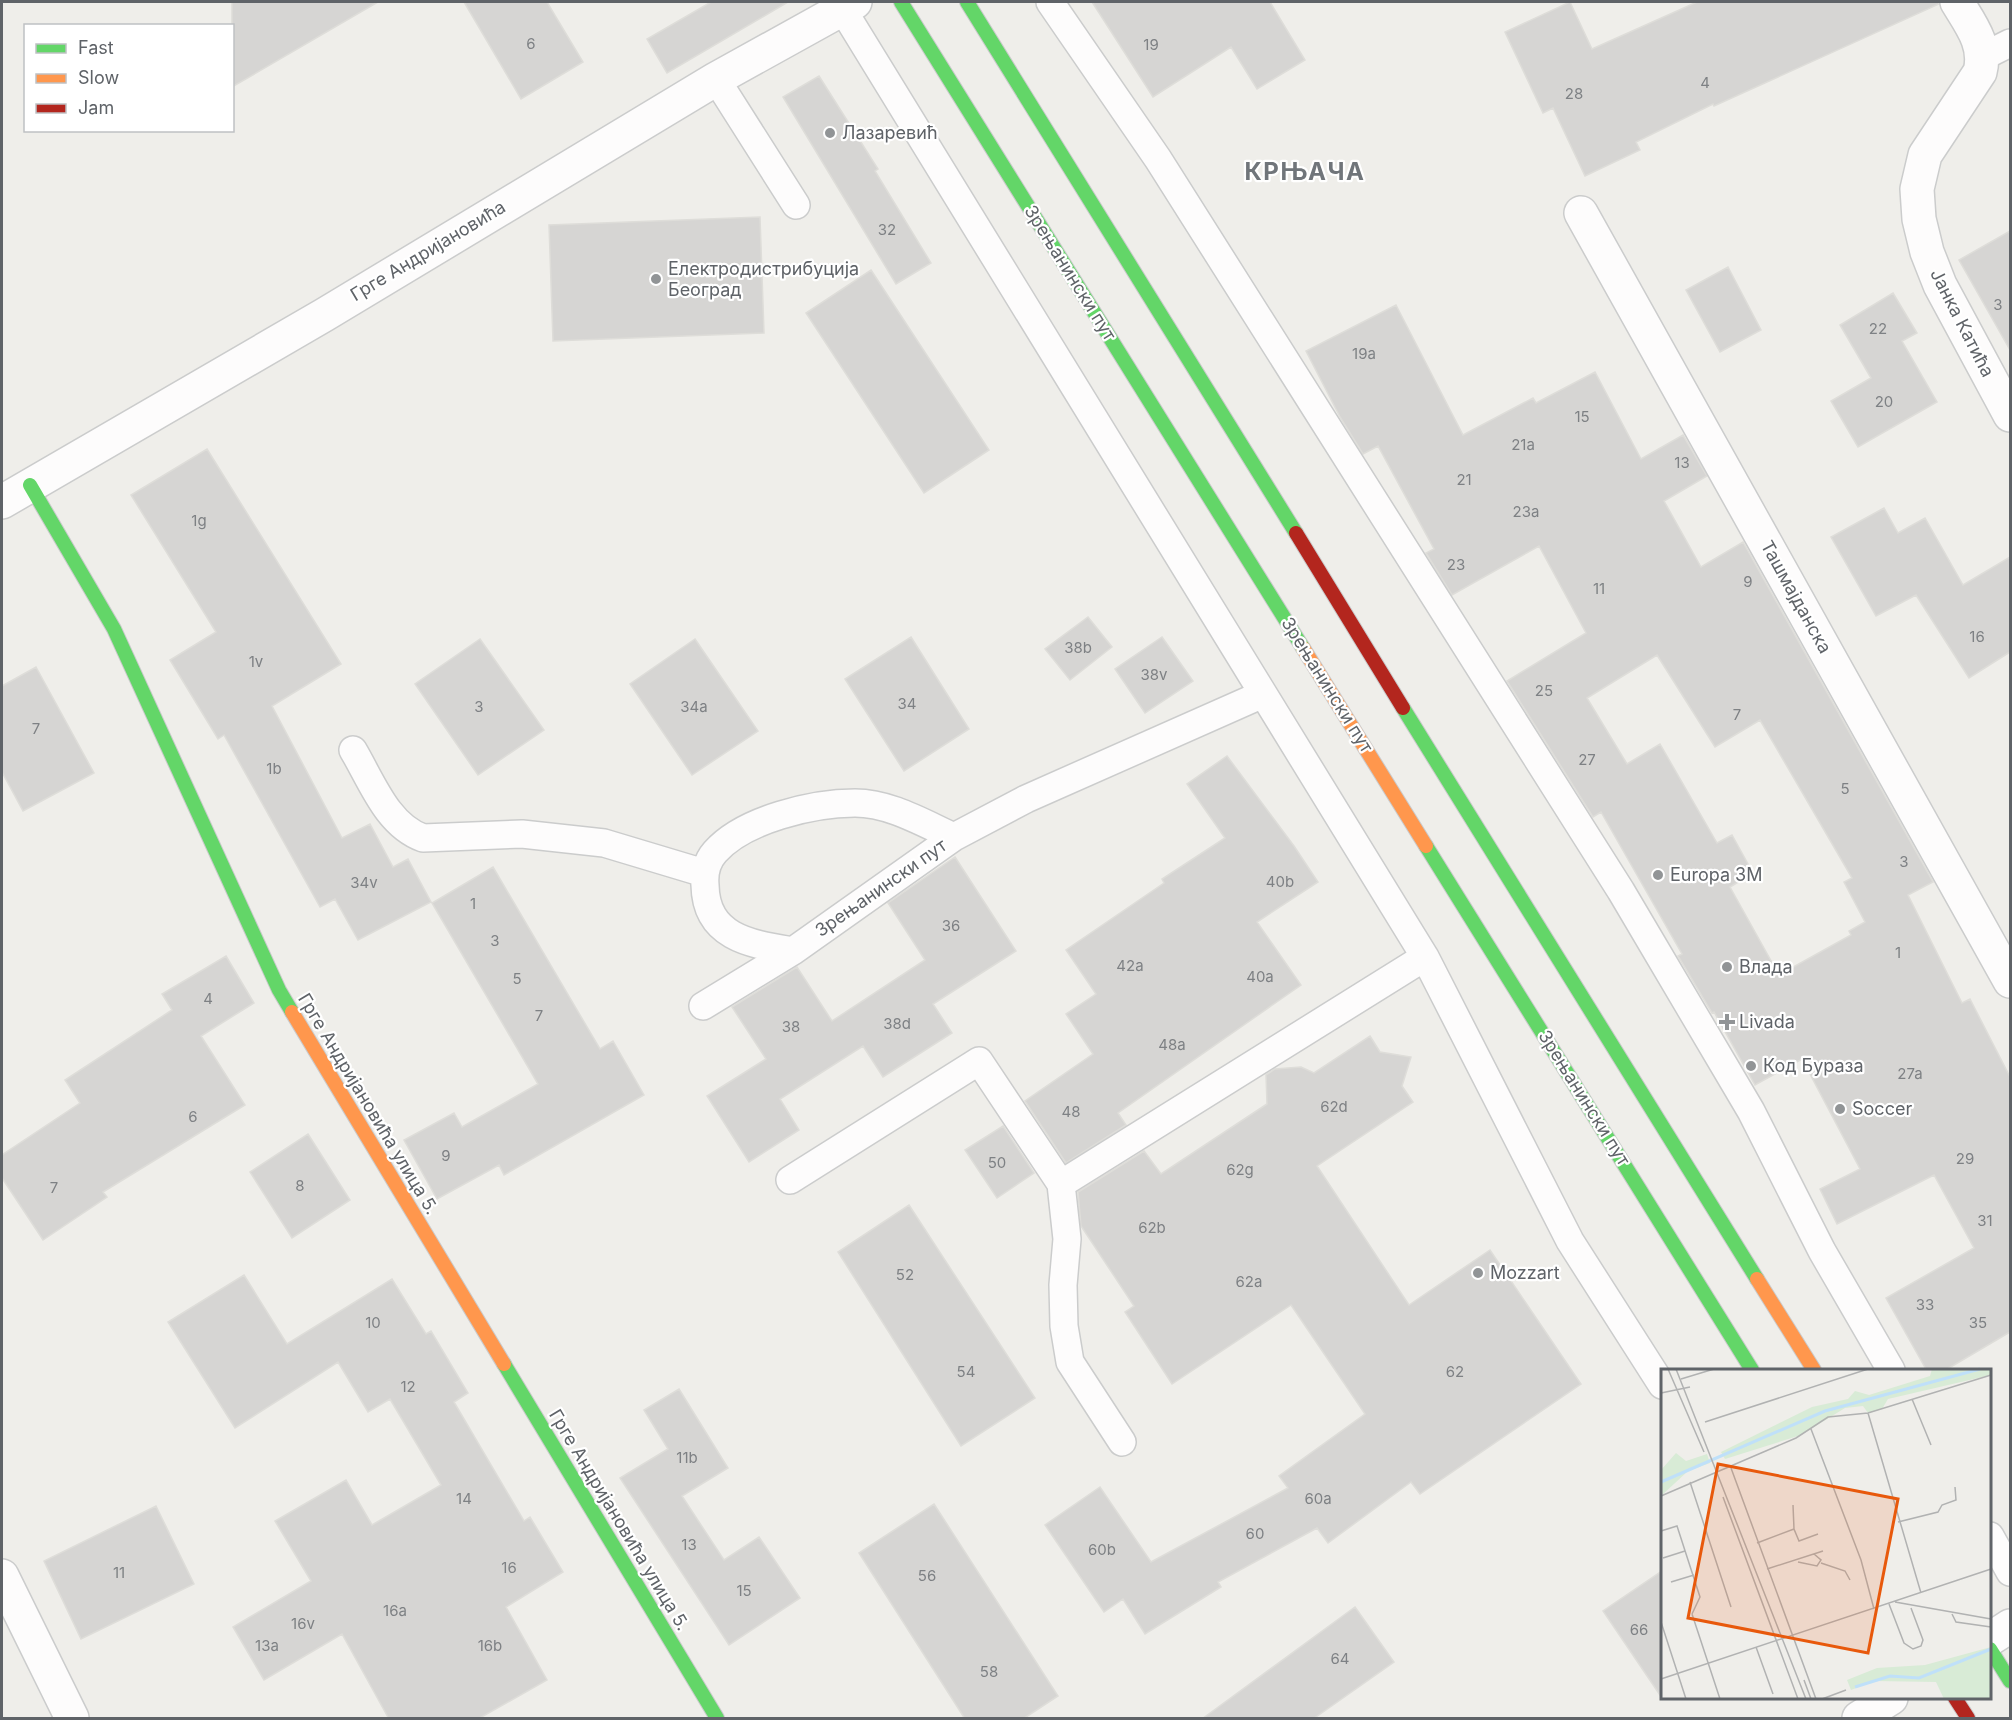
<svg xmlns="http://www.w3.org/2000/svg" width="2012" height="1720" viewBox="0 0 2012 1720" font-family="Inter,sans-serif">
	<rect width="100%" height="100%" fill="#efeeea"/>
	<path fill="#d6d5d3" stroke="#deddd9" stroke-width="1.5" fill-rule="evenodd" d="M 232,2 L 378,2 L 232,87 Z
		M 464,2 L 547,2 L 583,62 L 521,99 Z
		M 711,2 L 788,2 L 667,73 L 647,39 Z
		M 1092,2 L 1270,2 L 1305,60 L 1257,89 L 1231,47 L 1153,97 Z
		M 1570,2 L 1592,49 L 1697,2 L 1938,2 L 1939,4 L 1714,106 L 1713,104 L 1636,142 L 1640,150 L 1585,176 L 1553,108 L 1543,113 L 1505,32 Z
		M 819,76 L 878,169 L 875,171 L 931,263 L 896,284 L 783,97 Z
		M 760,217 L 764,333 L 553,341 L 549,225 Z
		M 2010,231 L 2010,350 L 1959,260 Z
		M 1728,267 L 1761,330 L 1720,352 L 1686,290 Z
		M 871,270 L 989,450 L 924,493 L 806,313 Z
		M 1893,293 L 1917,333 L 1902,341 L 1937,402 L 1858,447 L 1831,401 L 1871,378 L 1840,325 Z
		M 1396,305 L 1463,435 L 1533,398 L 1536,403 L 1595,372 L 1641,459 L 1683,435 L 1707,476 L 1664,501 L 1701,567 L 1743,542 L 1933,882 L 1908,895 L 1962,1003 L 1970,999 L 2010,1077 L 2010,1332 L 1944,1371 L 1927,1371 L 1886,1298 L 1974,1248 L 1934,1175 L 1837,1224 L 1820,1189 L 1860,1169 L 1802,1059 L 1755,1085 L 1714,1012 L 1712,1013 L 1678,956 L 1682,954 L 1601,812 L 1593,817 L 1507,681 L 1586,633 L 1539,546 L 1452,595 L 1426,553 L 1434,549 L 1378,446 L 1363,454 L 1340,417 L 1306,351 ZM 1657,655 L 1715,747 L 1760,720 L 1852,878 L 1844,882 L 1865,922 L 1849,931 L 1851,935 L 1779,975 L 1730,887 L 1753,873 L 1732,835 L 1717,843 L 1660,744 L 1627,764 L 1587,698 Z
		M 207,449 L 341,664 L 272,706 L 342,838 L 370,824 L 393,867 L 408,859 L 431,902 L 358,940 L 335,899 L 320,907 L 224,735 L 218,739 L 170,660 L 216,632 L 131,495 Z
		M 1884,508 L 1898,533 L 1925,518 L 1963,585 L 2010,557 L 2010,652 L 1969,678 L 1916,595 L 1876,616 L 1831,537 Z
		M 1088,617 L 1112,647 L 1070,680 L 1045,649 Z
		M 911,637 L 969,729 L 904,771 L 845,679 Z
		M 1162,637 L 1193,681 L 1145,713 L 1115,669 Z
		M 480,639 L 544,730 L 478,775 L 415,684 Z
		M 695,639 L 758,731 L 692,775 L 630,684 Z
		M 36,667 L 94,773 L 23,811 L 2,772 L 2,686 Z
		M 1227,756 L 1294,846 L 1318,882 L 1257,922 L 1301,985 L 1118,1113 L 1126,1125 L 1066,1163 L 1025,1101 L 1093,1054 L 1066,1014 L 1096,994 L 1066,950 L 1164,883 L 1162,879 L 1225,838 L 1187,784 Z
		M 955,857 L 1016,951 L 933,1004 L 952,1033 L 883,1077 L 863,1046 L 780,1099 L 799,1130 L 749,1162 L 707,1096 L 766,1059 L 732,1007 L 797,967 L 832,1021 L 925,960 L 888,903 Z
		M 493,867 L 600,1049 L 613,1041 L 644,1095 L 504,1175 L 499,1165 L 437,1199 L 404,1140 L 454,1113 L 462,1127 L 538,1084 L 432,903 Z
		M 226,956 L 254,1003 L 201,1036 L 245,1105 L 103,1192 L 107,1197 L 43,1240 L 2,1178 L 2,1155 L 80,1103 L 65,1080 L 172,1010 L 162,994 Z
		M 1370,1036 L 1380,1052 L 1411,1057 L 1402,1086 L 1413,1102 L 1317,1166 L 1409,1305 L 1490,1250 L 1581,1384 L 1420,1494 L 1411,1482 L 1328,1543 L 1317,1528 L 1218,1582 L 1221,1587 L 1145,1634 L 1123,1599 L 1104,1612 L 1045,1525 L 1100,1487 L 1151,1562 L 1288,1488 L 1279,1476 L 1365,1414 L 1291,1305 L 1172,1384 L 1125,1312 L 1134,1306 L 1081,1226 L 1078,1192 L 1144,1151 L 1161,1174 L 1267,1104 L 1266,1075 L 1275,1069 L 1301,1067 L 1314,1073 Z
		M 1003,1126 L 1034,1173 L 997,1198 L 965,1150 Z
		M 308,1134 L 350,1200 L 292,1238 L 250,1172 Z
		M 909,1205 L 1035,1398 L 961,1446 L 838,1252 Z
		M 244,1275 L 287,1344 L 392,1279 L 426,1334 L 431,1331 L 468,1393 L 454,1402 L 524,1521 L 530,1517 L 563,1572 L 506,1607 L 547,1680 L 478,1719 L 389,1719 L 342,1634 L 264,1680 L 233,1627 L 311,1581 L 275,1521 L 346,1480 L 372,1525 L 441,1485 L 390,1399 L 368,1412 L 338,1362 L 235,1428 L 168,1322 Z
		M 679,1389 L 728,1468 L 682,1496 L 724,1560 L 759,1537 L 800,1598 L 729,1645 L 620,1478 L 668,1449 L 644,1410 Z
		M 934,1504 L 1058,1696 L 1023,1719 L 965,1719 L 859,1553 Z
		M 156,1506 L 194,1584 L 81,1639 L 44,1561 Z
		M 1662,1571 L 1662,1698 L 1603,1611 Z
		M 1355,1607 L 1394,1662 L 1313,1719 L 1202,1719 Z"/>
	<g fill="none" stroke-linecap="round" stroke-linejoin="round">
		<g stroke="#cbcccc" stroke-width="30">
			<path id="lane" d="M 838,2 L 1425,957 L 1570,1241 L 1662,1385
				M 1050,2 L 1158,159 L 1621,891 L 1751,1111 L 1822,1251 L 1891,1370
				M 1984,56 L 2010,43
				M 716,79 L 796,205
				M 353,750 C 372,782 387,825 423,838 L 522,834 L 604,843 L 704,873
				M 793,951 C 751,944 706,938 705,885 C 704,874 707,861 715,852 C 744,819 814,803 855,803 C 890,803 923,823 954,837
				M 703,1006 L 793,951 L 954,837 L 1026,799 L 1263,694
				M 790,1180 L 979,1061 L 1061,1184 L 1067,1239 L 1063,1285 L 1064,1326 L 1070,1362 L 1122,1442
				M 1061,1184 L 1425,957
				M 1990,1536 L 2010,1572"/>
		</g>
		<g stroke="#cbcccc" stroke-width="36">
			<path id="street" d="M 1957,2 C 1971,25 1987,45 1980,72 L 1925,155 L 1917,189 L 1919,219 L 1927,252 L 1940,285 L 2010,415
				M 1581,213 L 2010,981
				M 2,502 L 324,315 L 716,79 L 855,2
				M 2,1576 L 72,1718
				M 1990,1639 L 2010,1626
				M 1859,1718 L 1891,1698"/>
		</g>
		<g stroke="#cacacb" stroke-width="16">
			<path id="fast" d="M 901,2 L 1303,648
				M 967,2 L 1296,533
				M 30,485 L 114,629 L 279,990 L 292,1012
				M 1403,708 L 1757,1279
				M 1426,846 L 1752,1370
				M 504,1364 L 717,1718
				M 1990,1649 L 2010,1681"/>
		</g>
		<g stroke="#cacacb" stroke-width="16">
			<path id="slow" d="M 1303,648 L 1426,846
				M 292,1012 L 504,1364
				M 1757,1279 L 1814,1370"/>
		</g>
		<g stroke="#cacacb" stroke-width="16">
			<path id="jam" d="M 1296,533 L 1403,708
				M 1955,1698 L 1968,1718"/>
		</g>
		<use href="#lane" stroke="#fdfcfc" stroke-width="27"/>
		<use href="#street" stroke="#fdfcfc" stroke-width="33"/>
		<use href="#fast" stroke="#63d668" stroke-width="14"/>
		<use href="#slow" stroke="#ff974d" stroke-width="14"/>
		<use href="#jam" stroke="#b3261e" stroke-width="14"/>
	</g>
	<g fill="#919496" stroke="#fff" stroke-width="2">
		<circle cx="830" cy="133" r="6"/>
		<circle cx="656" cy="279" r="6"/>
		<circle cx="1658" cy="875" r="6"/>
		<circle cx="1727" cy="967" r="6"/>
		<path d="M1724 1013h6v6h6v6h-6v6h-6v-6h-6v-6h6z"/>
		<circle cx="1751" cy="1066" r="6"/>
		<circle cx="1840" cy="1109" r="6"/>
		<circle cx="1478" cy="1273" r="6"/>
	</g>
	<g text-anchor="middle" stroke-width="4.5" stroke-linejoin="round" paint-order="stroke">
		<g font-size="15" fill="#7e8184">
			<text x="531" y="49">6</text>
			<text x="1151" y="50">19</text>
			<text x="1705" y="88">4</text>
			<text x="1574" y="99">28</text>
			<text x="887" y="235">32</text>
			<text x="1998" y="310">3</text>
			<text x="1878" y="334">22</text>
			<text x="1364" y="359">19a</text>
			<text x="1884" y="407">20</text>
			<text x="1582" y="422">15</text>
			<text x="1523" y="450">21a</text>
			<text x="1682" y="468">13</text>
			<text x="1464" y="485">21</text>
			<text x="1526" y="517">23a</text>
			<text x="199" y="526">1g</text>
			<text x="1456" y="570">23</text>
			<text x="1748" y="587">9</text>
			<text x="1599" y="594">11</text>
			<text x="1977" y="642">16</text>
			<text x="1078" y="653">38b</text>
			<text x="256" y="667">1v</text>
			<text x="1154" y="680">38v</text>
			<text x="1544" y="696">25</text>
			<text x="907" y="709">34</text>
			<text x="479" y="712">3</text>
			<text x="694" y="712">34a</text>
			<text x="1737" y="720">7</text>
			<text x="36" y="734">7</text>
			<text x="1587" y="765">27</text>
			<text x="274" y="774">1b</text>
			<text x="1845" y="794">5</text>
			<text x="1904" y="867">3</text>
			<text x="1280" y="887">40b</text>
			<text x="364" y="888">34v</text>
			<text x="473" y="909">1</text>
			<text x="951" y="931">36</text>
			<text x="495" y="946">3</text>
			<text x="1898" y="958">1</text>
			<text x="1130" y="971">42a</text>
			<text x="1260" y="982">40a</text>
			<text x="517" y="984">5</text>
			<text x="208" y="1004">4</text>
			<text x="539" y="1021">7</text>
			<text x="897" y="1029">38d</text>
			<text x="791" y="1032">38</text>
			<text x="1172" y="1050">48a</text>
			<text x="1910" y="1079">27a</text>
			<text x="1334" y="1112">62d</text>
			<text x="1071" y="1117">48</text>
			<text x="193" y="1122">6</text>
			<text x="446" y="1161">9</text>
			<text x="1965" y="1164">29</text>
			<text x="997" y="1168">50</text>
			<text x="1240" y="1175">62g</text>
			<text x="300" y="1191">8</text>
			<text x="54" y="1193">7</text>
			<text x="1985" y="1226">31</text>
			<text x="1152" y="1233">62b</text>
			<text x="905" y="1280">52</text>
			<text x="1249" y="1287">62a</text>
			<text x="1925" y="1310">33</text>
			<text x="373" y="1328">10</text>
			<text x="1978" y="1328">35</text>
			<text x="966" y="1377">54</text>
			<text x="1455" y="1377">62</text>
			<text x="408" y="1392">12</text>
			<text x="687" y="1463">11b</text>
			<text x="464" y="1504">14</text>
			<text x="1318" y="1504">60a</text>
			<text x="1255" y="1539">60</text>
			<text x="689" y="1550">13</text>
			<text x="1102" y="1555">60b</text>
			<text x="509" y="1573">16</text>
			<text x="119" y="1578">11</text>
			<text x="927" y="1581">56</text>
			<text x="744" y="1596">15</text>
			<text x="395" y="1616">16a</text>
			<text x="303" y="1629">16v</text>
			<text x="1639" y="1635">66</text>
			<text x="267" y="1651">13a</text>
			<text x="490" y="1651">16b</text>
			<text x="1340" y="1664">64</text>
			<text x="989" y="1677">58</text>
		</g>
		<g font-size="18" fill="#5f6368" stroke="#fff" text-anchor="start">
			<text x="842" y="139">Лазаревић</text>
			<text x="668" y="275">Електродистрибуција<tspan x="668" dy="21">Београд</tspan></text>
			<text x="1670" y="881">Europa 3M</text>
			<text x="1739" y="973">Влада</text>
			<text x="1739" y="1028">Livada</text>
			<text x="1763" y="1072">Код Бураза</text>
			<text x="1852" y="1115">Soccer</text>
			<text x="1490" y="1279">Mozzart</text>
		</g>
		<g font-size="18" fill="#5f6368" stroke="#fff">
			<text transform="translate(428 251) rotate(-31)" y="6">Грге Андријановића</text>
			<text transform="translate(1070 273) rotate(58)" y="6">Зрењанински пут</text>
			<text transform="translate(1962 323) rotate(63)" y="6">Јанка Катића</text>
			<text transform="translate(1796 597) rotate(61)" y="6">Ташмајданска</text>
			<text transform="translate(1327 685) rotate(58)" y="6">Зрењанински пут</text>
			<text transform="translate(881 888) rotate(-35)" y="6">Зрењанински пут</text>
			<text transform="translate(1584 1098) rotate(58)" y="6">Зрењанински пут</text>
			<text transform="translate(368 1104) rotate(59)" y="6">Грге Андријановића улица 5.</text>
			<text transform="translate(619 1520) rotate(59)" y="6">Грге Андријановића улица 5.</text>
		</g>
		<g font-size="24" font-weight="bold" letter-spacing="1.5" fill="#70757a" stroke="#fff">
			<text x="1305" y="180">КРЊАЧА</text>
		</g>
	</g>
	<g transform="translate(1661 1369)">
		<rect width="330" height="330" fill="#efeeea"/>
		<path d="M 271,0 L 330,0 L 330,6 L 227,30 L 221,40 L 207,44 L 202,37 L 184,39 L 140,66 L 64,90 L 60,83 L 151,38 L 187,30 L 194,22 L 208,26 L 269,7 ZM 15,84 L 25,92 L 46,85 L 49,94 L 27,102 L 0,127 L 0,101 ZM 330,278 L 330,330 L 283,330 L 275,313 L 213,312 L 190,321 L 186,311 L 216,299 L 264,296 Z" fill="#d8ebd6"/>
		<path fill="none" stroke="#bfe0f9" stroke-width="3" d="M 0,113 L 164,42 L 319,0M 194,318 L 229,307 L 258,309 L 330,280"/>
		<path fill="none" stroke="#b1b2b2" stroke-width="1.5" d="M 7,0 L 43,83M 15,0 L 145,330M 20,10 L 53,0M 0,24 L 29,18M 251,30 L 270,76M 207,44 L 260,224M 44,53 L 207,0M 150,60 L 200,191 L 213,240M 70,99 L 155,330M 29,113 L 70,238M 0,127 L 135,69 L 167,48 L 207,44 L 330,6M 62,128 L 137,330M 132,136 L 133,160 L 138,172 L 157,165M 237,153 L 277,143 L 281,136 L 295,131 L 294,118M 0,162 L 16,157 L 39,228 L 31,245M 96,174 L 133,160M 2,189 L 24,182M 137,193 L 156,197 L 160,191 L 153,185M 160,194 L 184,202 L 189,211M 106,200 L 162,182M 10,213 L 33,206M 234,233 L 330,250M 228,235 L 243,274 L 252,280 L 260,277 L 262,271 L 250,239M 31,245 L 59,330M 291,245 L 295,253 L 330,258M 0,253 L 25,330M 95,278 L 112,325M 0,310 L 330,200M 143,311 L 150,330M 161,330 L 185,321"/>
		<path fill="#e8590c" fill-opacity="0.15" stroke="#e8590c" stroke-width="3" d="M 57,95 L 237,130 L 207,284 L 27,249 Z"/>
		<rect width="330" height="330" fill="none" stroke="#5f6368" stroke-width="3"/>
	</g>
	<rect width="2012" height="1720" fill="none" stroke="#5f6368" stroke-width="6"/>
	<rect x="24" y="24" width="210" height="108" fill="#ffffff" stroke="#bfc1c3" stroke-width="1.5"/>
	<rect x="36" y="44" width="30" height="9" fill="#63d668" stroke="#bfc1c3" stroke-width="1.5"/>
	<text x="78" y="54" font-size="18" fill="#5f6368">Fast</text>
	<rect x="36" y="74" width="30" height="9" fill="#ff974d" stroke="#bfc1c3" stroke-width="1.5"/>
	<text x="78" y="84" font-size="18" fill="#5f6368">Slow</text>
	<rect x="36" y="104" width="30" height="9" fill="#b3261e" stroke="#bfc1c3" stroke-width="1.5"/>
	<text x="78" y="114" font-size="18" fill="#5f6368">Jam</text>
</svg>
